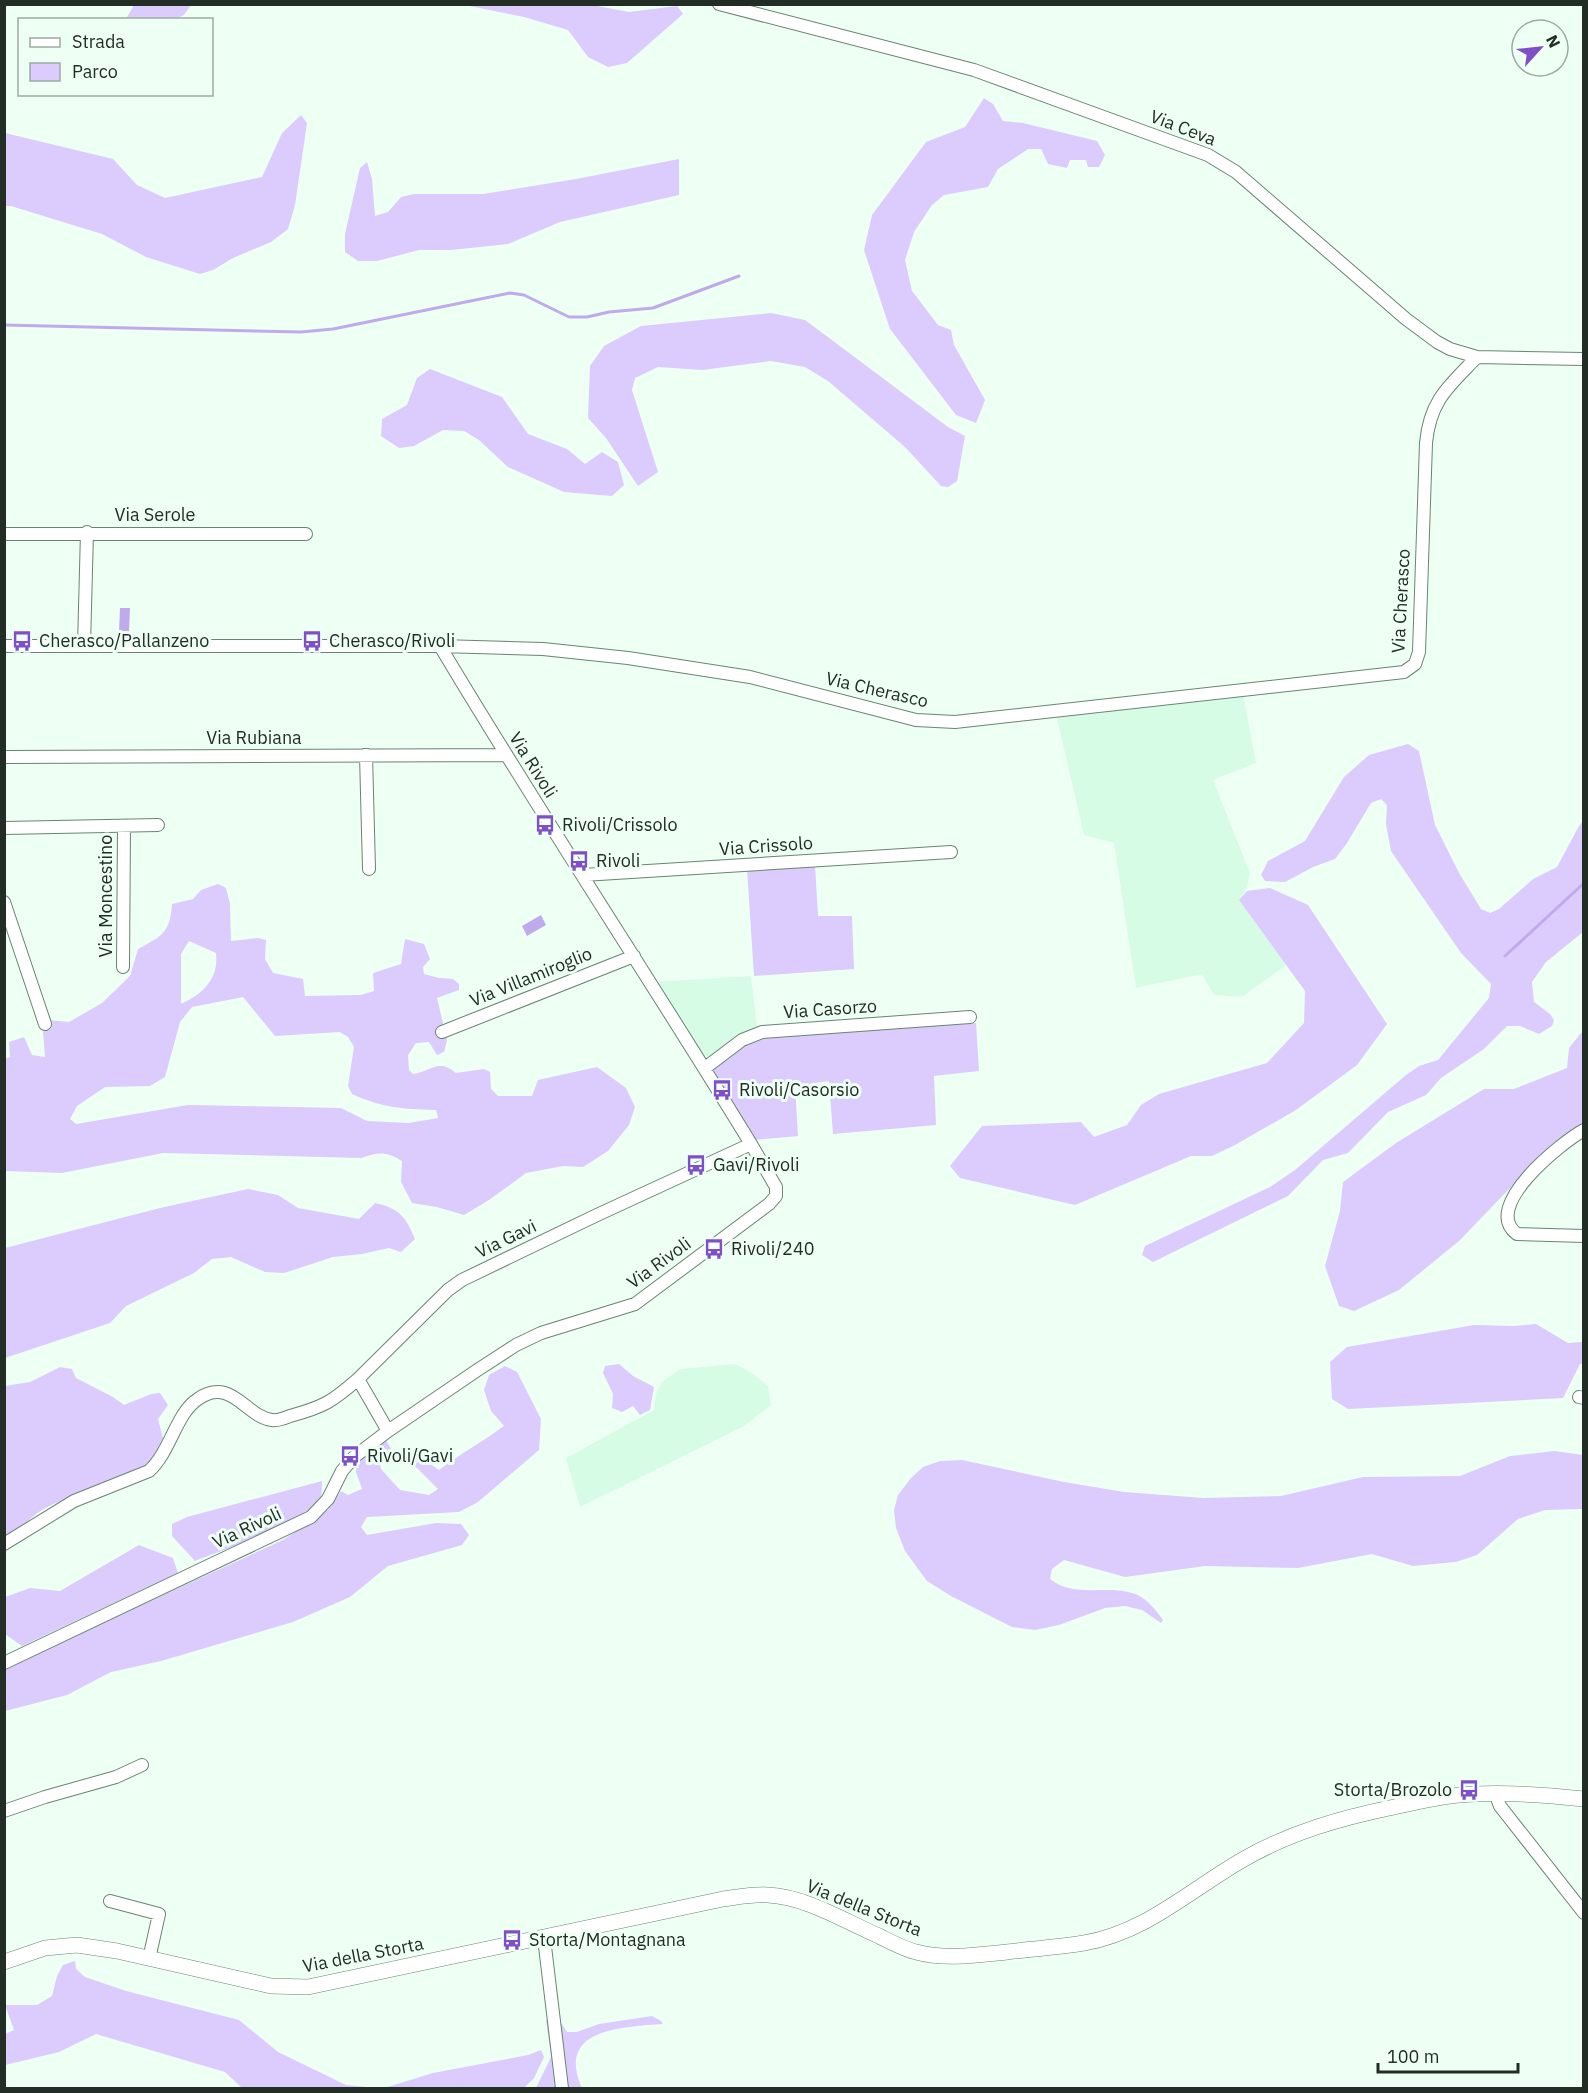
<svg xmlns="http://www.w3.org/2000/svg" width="1588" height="2093" viewBox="0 0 1588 2093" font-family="'IBM Plex Sans',sans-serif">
	<rect width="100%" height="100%" fill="#eefff4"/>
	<path fill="#d7fce6" d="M 1243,694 L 1256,763 L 1213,780 L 1250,873 L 1247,888 L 1239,900 L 1286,965 L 1242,997 L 1214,995 L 1202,974 L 1136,988 L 1114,843 L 1084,835 L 1056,714 Z
		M 751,976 L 757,1027 L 706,1062 L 654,982 Z
		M 735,1364 L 749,1371 L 768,1386 L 771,1405 L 744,1426 L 580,1507 L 566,1458 L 654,1410 L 656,1394 L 662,1382 L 680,1369 Z"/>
	<path fill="#dcccfe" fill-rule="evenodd" d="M 134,5 L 134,4 L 191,5 L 184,15 L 175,19 L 126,19 Z
		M 465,5 L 592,5 L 629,12 L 677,6 L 683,14 L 627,63 L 608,67 L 588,57 L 568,30 L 524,17 Z
		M 984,98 L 993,104 L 1003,121 L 1023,123 L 1097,141 L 1105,155 L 1099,167 L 1088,167 L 1086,160 L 1070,160 L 1067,168 L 1048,164 L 1041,149 L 1028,149 L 998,169 L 988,187 L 944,195 L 932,205 L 914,232 L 905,260 L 912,291 L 938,325 L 951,330 L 954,345 L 985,400 L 976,423 L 956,415 L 890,329 L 864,250 L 872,215 L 926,142 L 965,127 Z
		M 301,115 L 307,123 L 295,205 L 288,229 L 271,242 L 233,258 L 213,270 L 200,274 L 146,257 L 102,234 L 11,206 L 5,206 L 5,133 L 113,159 L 137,185 L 165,198 L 262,177 L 282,133 Z
		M 679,159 L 679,195 L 560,222 L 508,244 L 451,250 L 419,250 L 377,261 L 358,261 L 345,252 L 345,234 L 360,168 L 367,162 L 372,179 L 375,216 L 388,212 L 401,197 L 414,194 L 483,194 L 576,179 Z
		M 771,313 L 805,320 L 948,427 L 965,436 L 957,481 L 948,487 L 941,486 L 905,447 L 828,381 L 805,367 L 771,361 L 702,370 L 658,367 L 635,378 L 632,390 L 658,472 L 638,486 L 606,438 L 588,418 L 590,366 L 604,346 L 641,326 Z
		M 430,369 L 502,397 L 528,434 L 567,449 L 585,464 L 602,452 L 618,462 L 624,485 L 612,496 L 564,492 L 508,467 L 479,440 L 464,431 L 443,430 L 414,446 L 399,448 L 381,436 L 382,419 L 407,405 L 417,378 Z
		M 1408,744 L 1419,751 L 1435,825 L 1459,873 L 1481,909 L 1490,913 L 1499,909 L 1533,879 L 1557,867 L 1579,826 L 1583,821 L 1583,932 L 1546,962 L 1532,982 L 1534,1002 L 1550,1014 L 1554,1020 L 1552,1026 L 1539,1034 L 1520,1026 L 1507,1026 L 1484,1049 L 1441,1078 L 1426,1095 L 1388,1112 L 1348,1153 L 1323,1160 L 1288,1196 L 1153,1262 L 1142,1255 L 1145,1246 L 1270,1187 L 1295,1170 L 1406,1075 L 1419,1066 L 1438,1060 L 1489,998 L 1491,984 L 1461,953 L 1391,851 L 1386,824 L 1387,805 L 1381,799 L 1371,803 L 1347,843 L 1335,859 L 1313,867 L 1285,882 L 1265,881 L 1261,875 L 1268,861 L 1305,841 L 1344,777 L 1369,755 Z
		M 815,865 L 818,916 L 852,916 L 854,969 L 754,976 L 747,869 Z
		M 218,884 L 226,888 L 230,904 L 231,941 L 258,938 L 266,940 L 265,959 L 273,973 L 303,979 L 305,996 L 361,995 L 374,991 L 373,973 L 401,964 L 405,939 L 424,944 L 430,959 L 423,967 L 424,974 L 439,978 L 453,979 L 459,984 L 459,990 L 437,998 L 447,1040 L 444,1052 L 437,1055 L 429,1042 L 416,1043 L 408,1055 L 409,1070 L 413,1074 C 432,1071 438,1058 456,1073 L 484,1069 L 490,1072 L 491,1089 L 498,1096 L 532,1096 L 538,1080 L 597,1067 L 626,1088 L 635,1107 L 629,1125 L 608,1151 L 583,1167 L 563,1166 L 526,1173 L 489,1200 L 464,1215 L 437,1207 L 412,1203 L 401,1182 L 402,1161 C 386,1151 378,1152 361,1158 L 163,1153 L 62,1173 L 5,1171 L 4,1059 L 10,1057 L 9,1042 L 24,1037 L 32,1055 L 45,1057 L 43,1032 L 48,1020 L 69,1022 L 102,1003 L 130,976 L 138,949 C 162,936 170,933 172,904 L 193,899 L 201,890 ZM 189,941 L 216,953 C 219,979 203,994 181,1004 L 181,954 ZM 243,997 L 275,1036 L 340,1032 L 348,1037 L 354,1047 L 348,1086 L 352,1094 C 383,1108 402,1109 436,1110 L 438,1118 L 409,1123 L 367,1121 L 341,1108 L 188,1105 L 76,1124 L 70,1119 L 77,1106 L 105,1087 L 150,1086 L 165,1077 L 180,1022 L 192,1007 Z
		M 1270,888 L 1308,905 L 1387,1024 L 1357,1065 L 1296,1110 L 1235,1145 L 1212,1156 L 1191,1156 L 1075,1205 L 960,1178 L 950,1166 L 982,1126 L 1081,1122 L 1094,1137 L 1127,1125 L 1141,1105 L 1159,1094 L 1267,1063 L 1304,1023 L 1305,991 L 1239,900 L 1247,891 Z
		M 976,1023 L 979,1071 L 934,1076 L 936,1125 L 833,1134 L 829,1081 L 795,1086 L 798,1136 L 753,1140 L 712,1070 L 753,1039 Z
		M 1581,1033 L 1583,1033 L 1583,1124 L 1568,1133 L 1514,1184 L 1459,1241 L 1399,1290 L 1354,1311 L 1339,1306 L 1325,1266 L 1340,1211 L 1343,1182 L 1396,1143 L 1484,1089 L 1514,1089 L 1567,1068 L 1569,1048 Z
		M 248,1189 L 278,1195 L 298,1208 L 359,1219 L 375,1203 C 399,1208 406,1217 415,1239 L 401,1252 L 389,1248 L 362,1254 L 333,1257 L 284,1273 L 265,1272 L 231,1257 L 212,1259 L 194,1273 L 126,1306 L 110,1323 L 5,1358 L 5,1248 L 160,1208 Z
		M 1536,1324 L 1568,1343 L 1583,1342 L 1583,1364 L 1580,1364 L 1563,1398 L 1348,1409 L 1332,1399 L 1330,1362 L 1347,1347 L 1474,1325 L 1514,1326 Z
		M 619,1364 L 633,1376 L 654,1387 L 650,1410 L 640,1415 L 633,1406 L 622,1412 L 612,1408 L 613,1394 L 603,1373 L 605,1366 Z
		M 505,1366 L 517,1372 L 541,1419 L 539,1450 L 478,1502 L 459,1512 L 367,1517 L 361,1527 L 367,1535 L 436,1523 L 461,1524 L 469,1535 L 462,1545 L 388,1566 L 350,1597 L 293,1622 L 161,1661 L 111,1672 L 67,1695 L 5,1711 L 5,1668 L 283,1540 L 328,1510 L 341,1491 L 348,1495 L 362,1489 L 356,1472 L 357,1462 L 385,1439 L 392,1450 L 380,1465 L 381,1469 L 400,1490 L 429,1495 L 438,1489 L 400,1451 L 404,1446 L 439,1470 C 460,1454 482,1442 504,1426 L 491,1411 L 484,1390 L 489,1375 Z
		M 60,1367 L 72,1369 L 76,1378 L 113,1397 L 124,1405 L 151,1394 L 160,1393 L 168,1405 L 158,1419 L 164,1442 L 151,1466 L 77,1497 C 61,1499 42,1508 30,1519 C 18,1530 20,1534 5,1541 L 5,1386 L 30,1382 Z
		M 1554,1451 L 1583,1455 L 1583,1509 L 1545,1510 L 1518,1519 L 1477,1555 L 1456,1562 L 1413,1566 L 1372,1554 L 1298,1568 L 1205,1566 L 1125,1577 L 1064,1560 L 1052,1569 L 1050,1579 C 1073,1598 1105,1585 1132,1593 C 1145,1596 1155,1609 1163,1620 L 1161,1623 L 1142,1610 L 1125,1606 L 1105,1608 L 1059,1625 L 1035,1630 L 1012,1627 L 951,1596 L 927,1581 L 905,1551 L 896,1528 L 894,1510 L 898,1495 L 911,1478 L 923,1467 L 940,1461 L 962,1460 L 1064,1482 L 1124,1492 L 1204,1498 L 1281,1496 L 1363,1477 L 1460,1476 L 1510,1456 Z
		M 322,1481 C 322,1490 322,1500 316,1508 C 303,1523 219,1551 195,1561 L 172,1536 L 172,1524 L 187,1517 Z
		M 139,1545 L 173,1558 L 178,1573 L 22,1646 L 5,1634 L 5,1597 L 30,1588 L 60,1591 Z
		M 75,1961 L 76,1969 L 85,1977 L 126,1991 L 239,2020 L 278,2052 L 346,2085 L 377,2088 L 242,2088 L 225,2072 L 96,2034 L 59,2052 L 5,2065 L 5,2034 L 14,2030 L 5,2005 L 37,2005 L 52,1996 L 57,1976 L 63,1965 Z
		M 652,2016 L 661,2021 L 663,2024 C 623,2027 555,2028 582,2088 L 565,2088 L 560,2021 L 567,2032 L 577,2032 L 599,2024 Z
		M 551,2019 L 558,2088 L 536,2088 L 551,2057 L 546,2020 Z
		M 541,2050 L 544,2057 L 534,2078 L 524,2088 L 384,2088 L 433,2073 L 528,2055 Z"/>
	<path fill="#bfabeb" d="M 120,608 L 130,608 L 129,632 L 119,632 Z
		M 541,915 L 546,925 L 527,936 L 522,926 Z"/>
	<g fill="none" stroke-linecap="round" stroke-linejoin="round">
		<path stroke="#bfabeb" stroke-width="3" d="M 4,325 L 301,332 L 333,329 L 510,293 L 524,295 L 569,317 L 587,317 L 609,312 L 653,308 L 739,276
			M 1505,956 L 1584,883"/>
		<g stroke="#698474" stroke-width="14">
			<path id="minor" d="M 719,4 L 974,70 L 1208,155 L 1236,172 L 1406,319 L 1437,342 L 1450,349 L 1477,357 L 1584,359
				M 4,534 L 306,534
				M 4,646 L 440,646 L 543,649 L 628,658 L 750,677 L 916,720 L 955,722 L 1404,672 L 1415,664 L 1419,652 L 1426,443 C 1430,400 1449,386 1477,357
				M 84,646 L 87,532
				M 366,755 L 369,869
				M 4,757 L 504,755
				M 4,828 L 158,825
				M 583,875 L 951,852
				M 4,902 L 45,1024
				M 123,967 L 124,826
				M 442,1032 L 634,956
				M 705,1068 L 742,1040 L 762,1032 L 970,1017
				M 1584,1130 C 1562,1142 1480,1207 1517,1234 L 1584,1236
				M 1579,1397 L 1584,1398
				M 388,1431 L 358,1379 L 448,1290 L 462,1280 L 597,1215 L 751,1144
				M 4,1544 L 74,1501 L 149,1471 C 171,1451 176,1413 198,1399 C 231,1376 246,1417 272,1420 C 278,1421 285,1418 290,1416 C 323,1407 332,1402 358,1379
				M 4,1663 L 311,1517 L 328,1499 L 342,1471 L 354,1457 L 388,1431 L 476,1371 L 516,1345 L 541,1333 L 635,1304 L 769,1204 L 776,1196 L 776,1187 L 751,1144 C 649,977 540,814 440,646
				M 1495,1793 L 1500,1806 L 1584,1913
				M 4,1811 L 45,1797 L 116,1777 L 142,1765
				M 110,1901 L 159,1914 L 149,1959
				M 544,1938 L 562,2088"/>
		</g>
		<g stroke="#698474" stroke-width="16">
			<path id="major" d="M 4,1962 L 45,1948 L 77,1945 L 117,1951 L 271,1986 L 308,1987 L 723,1899 C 738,1897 753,1894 768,1895 C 807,1897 844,1921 879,1936 C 891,1942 904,1949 916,1952 C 945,1960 978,1955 1007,1952 C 1033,1949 1058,1947 1084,1943 C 1147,1932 1191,1889 1244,1859 C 1291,1832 1341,1818 1394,1807 C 1421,1801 1447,1795 1475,1794 C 1511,1792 1547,1795 1584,1799"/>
		</g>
		<use href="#minor" stroke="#fff" stroke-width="12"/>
		<use href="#major" stroke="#fff" stroke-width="15"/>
	</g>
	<defs>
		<g id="bus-bare" transform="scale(1.62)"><path d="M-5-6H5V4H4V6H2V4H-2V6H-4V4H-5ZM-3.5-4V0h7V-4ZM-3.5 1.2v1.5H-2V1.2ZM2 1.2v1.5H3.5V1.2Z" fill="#804fc7" stroke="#eefff4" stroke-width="2.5" paint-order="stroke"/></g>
	</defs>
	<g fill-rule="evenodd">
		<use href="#bus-bare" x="22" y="641"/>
		<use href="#bus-bare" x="312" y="641"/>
		<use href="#bus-bare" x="545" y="825"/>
		<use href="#bus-bare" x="579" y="861"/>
		<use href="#bus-bare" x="722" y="1090"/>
		<use href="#bus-bare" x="696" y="1165"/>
		<use href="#bus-bare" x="714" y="1249"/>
		<use href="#bus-bare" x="350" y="1456"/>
		<use href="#bus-bare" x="1469" y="1790"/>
		<use href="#bus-bare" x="512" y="1940"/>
	</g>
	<g text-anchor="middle" stroke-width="6" stroke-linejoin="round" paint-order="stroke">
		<g font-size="18" fill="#222d26" stroke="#eefff4">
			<text transform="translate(1183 128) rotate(21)" y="6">Via Ceva</text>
			<text x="155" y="521">Via Serole</text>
			<text transform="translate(1401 601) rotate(-87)" y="6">Via Cherasco</text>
			<text transform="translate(877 690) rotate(13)" y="6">Via Cherasco</text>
			<text x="254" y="744">Via Rubiana</text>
			<text transform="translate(533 765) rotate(58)" y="6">Via Rivoli</text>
			<text transform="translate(766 846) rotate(-4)" y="6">Via Crissolo</text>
			<text transform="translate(106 896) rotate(-90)" y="6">Via Moncestino</text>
			<text transform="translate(531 977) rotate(-22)" y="6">Via Villamiroglio</text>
			<text transform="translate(830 1009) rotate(-4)" y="6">Via Casorzo</text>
			<text transform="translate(506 1239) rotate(-26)" y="6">Via Gavi</text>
			<text transform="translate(659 1263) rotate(-36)" y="6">Via Rivoli</text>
			<text transform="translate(247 1528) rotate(-25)" y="6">Via Rivoli</text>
			<text transform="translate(864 1908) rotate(22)" y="6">Via della Storta</text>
			<text transform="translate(363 1955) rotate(-11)" y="6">Via della Storta</text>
		</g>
		<g font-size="18" fill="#222d26" stroke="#eefff4" text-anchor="start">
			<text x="39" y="647">Cherasco/Pallanzeno</text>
			<text x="329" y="647">Cherasco/Rivoli</text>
			<text x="562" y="831">Rivoli/Crissolo</text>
			<text x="596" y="867">Rivoli</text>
			<text x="739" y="1096">Rivoli/Casorsio</text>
			<text x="713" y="1171">Gavi/Rivoli</text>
			<text x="731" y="1255">Rivoli/240</text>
			<text x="367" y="1462">Rivoli/Gavi</text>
			<text x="1452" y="1796" text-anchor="end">Storta/Brozolo</text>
			<text x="529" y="1946">Storta/Montagnana</text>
		</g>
	</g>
	<rect width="1588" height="2093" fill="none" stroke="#222d26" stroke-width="12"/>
	<rect x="18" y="18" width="195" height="78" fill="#eefff4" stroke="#9caba2" stroke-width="1.5"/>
	<rect x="30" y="38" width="30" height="9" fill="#ffffff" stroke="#9caba2" stroke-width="1.5"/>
	<text x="72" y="48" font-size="18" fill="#222d26">Strada</text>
	<rect x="30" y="63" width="30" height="18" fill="#dcccfe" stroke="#9caba2" stroke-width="1.5"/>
	<text x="72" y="78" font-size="18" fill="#222d26">Parco</text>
	<g transform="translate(1540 48) rotate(63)"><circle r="28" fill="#eefff4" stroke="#9caba2" stroke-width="1.5"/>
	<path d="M0-4.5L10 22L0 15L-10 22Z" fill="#804fc7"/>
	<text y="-9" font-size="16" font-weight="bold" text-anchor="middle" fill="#222d26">N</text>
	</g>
	<path d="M1378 2063v9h140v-9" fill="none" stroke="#222d26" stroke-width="3"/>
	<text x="1387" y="2063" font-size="18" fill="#222d26" stroke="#eefff4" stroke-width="4.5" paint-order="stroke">100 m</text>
</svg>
